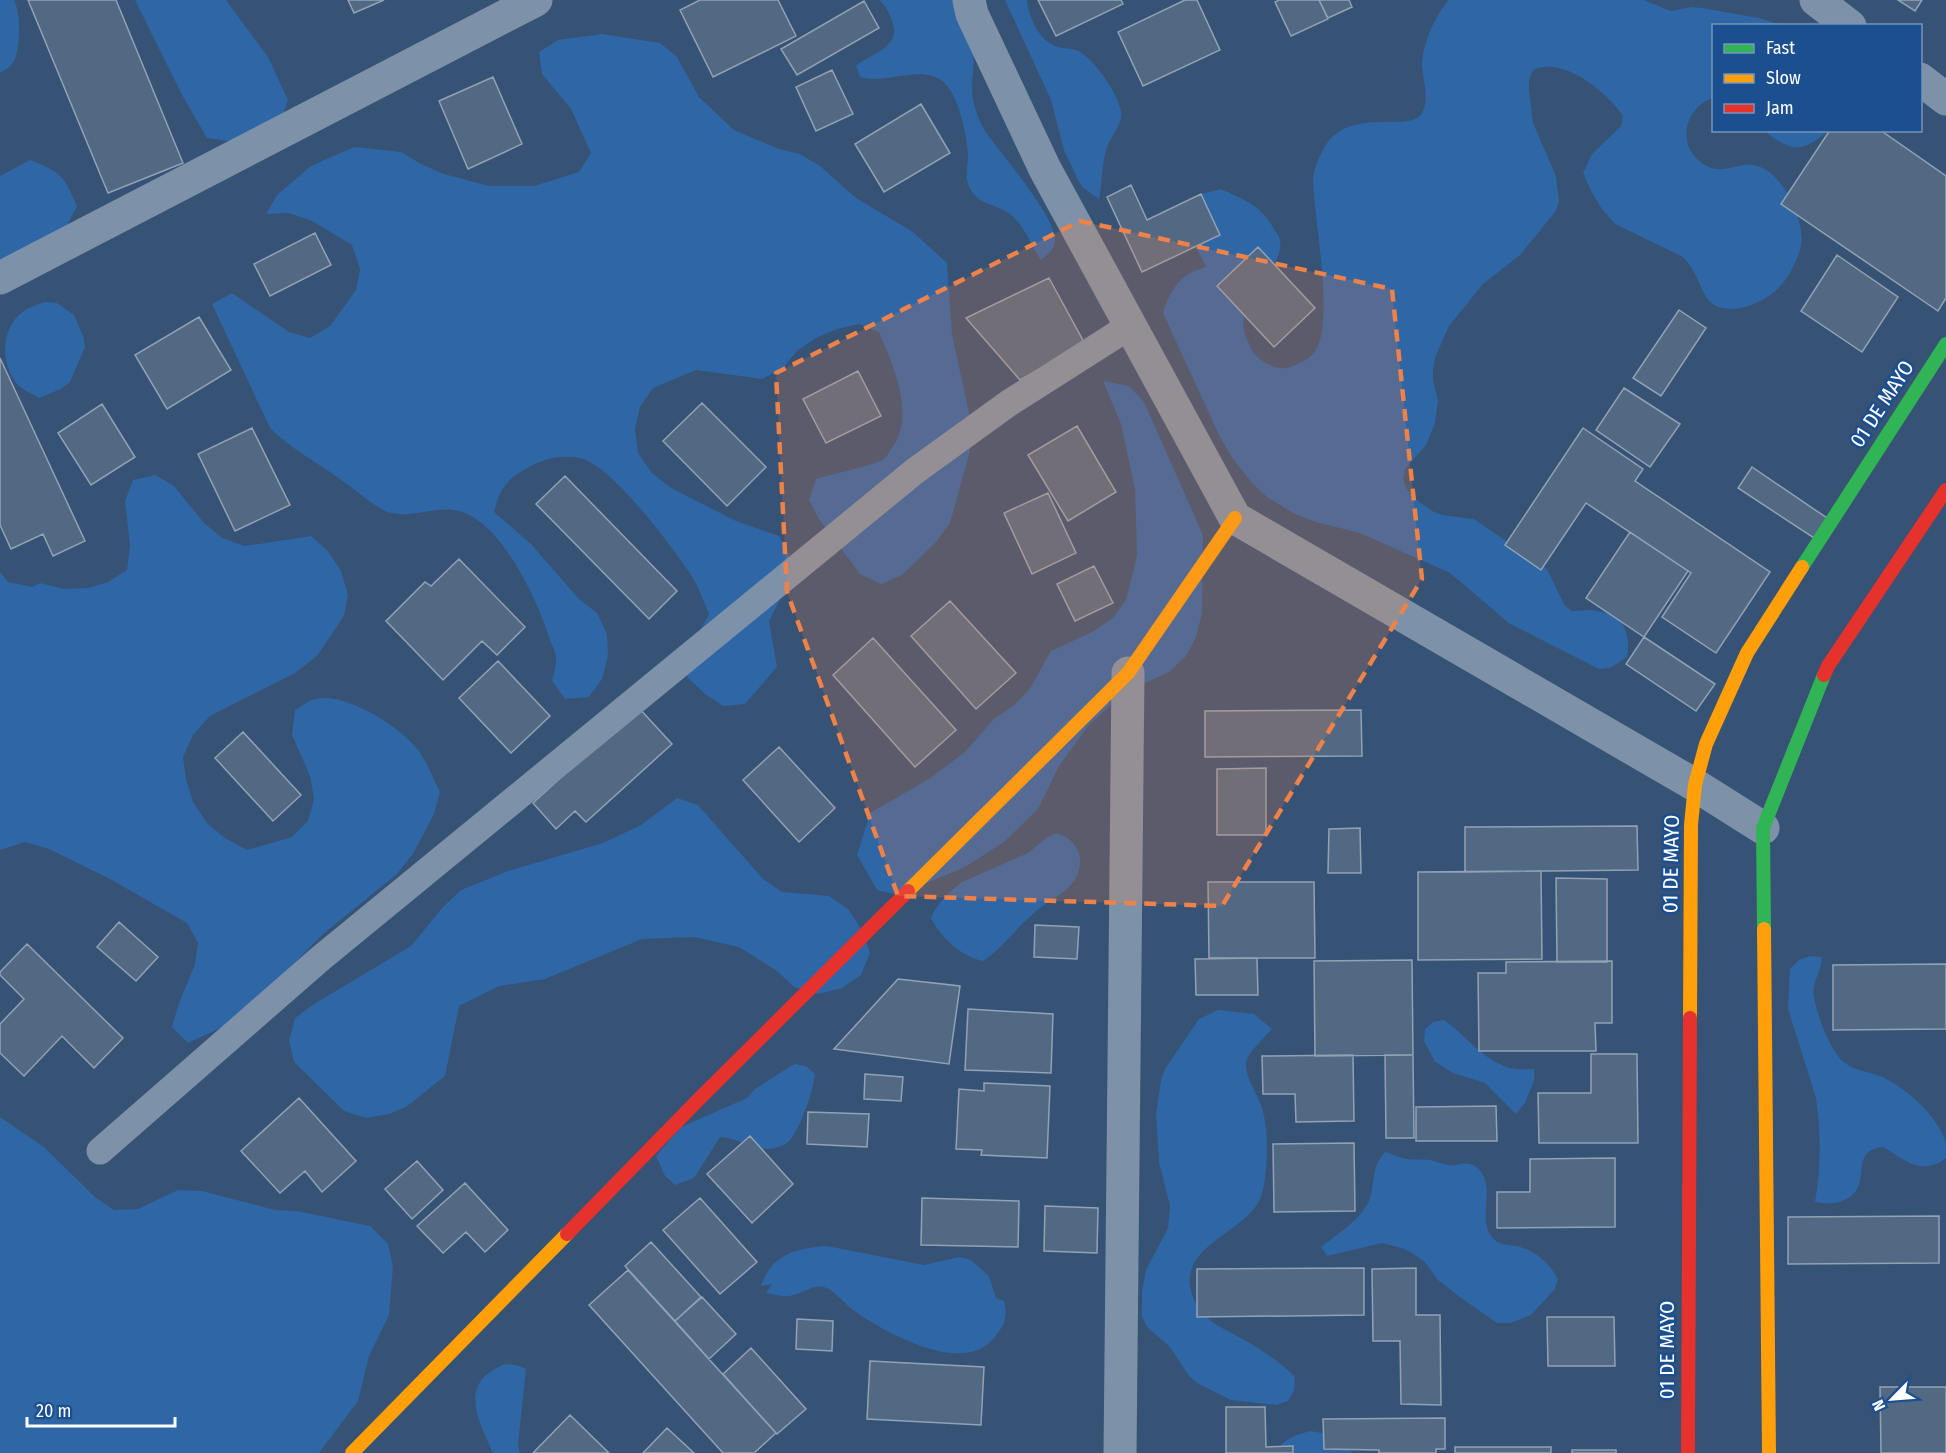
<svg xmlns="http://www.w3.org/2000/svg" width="1946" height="1453" viewBox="0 0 1946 1453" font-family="'Fira Sans Condensed',sans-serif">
	<rect width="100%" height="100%" fill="#365274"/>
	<path fill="#2f66a5" d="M 0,0 L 14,0 C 21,14 20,41 16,56 C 14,65 7,69 0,73 Z
		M 135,0 L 226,0 L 268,57 L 288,100 L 278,129 L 233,142 L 207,138 L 182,95 Z
		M 879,0 L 953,0 C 959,15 968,31 972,47 C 975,59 973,71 972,83 C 971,99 977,118 985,131 C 1000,153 1058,218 1055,242 C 1054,250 1047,255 1041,260 C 1030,244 1024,223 1007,212 C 990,202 976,205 968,184 C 965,175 968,165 968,156 C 967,136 959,93 941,80 C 918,65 886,85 860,77 L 856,66 C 870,54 900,48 893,24 C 889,13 887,7 879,0 Z
		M 1005,0 L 1027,0 C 1029,18 1039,41 1058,47 C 1064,49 1070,48 1076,50 C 1093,56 1118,94 1121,111 C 1123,124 1112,134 1108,145 C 1101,162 1103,181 1099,199 L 1083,188 L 1078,180 L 1064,150 L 1051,100 Z
		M 1449,0 L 1644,0 L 1671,11 L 1692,7 L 1702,8 L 1759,18 L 1783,25 L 1714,26 L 1713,98 C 1681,109 1676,152 1709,167 C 1725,174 1739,162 1754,165 C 1782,170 1802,216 1802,241 C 1801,250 1797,259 1793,267 C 1784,288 1764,303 1741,308 C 1697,315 1707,281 1683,257 L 1615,224 L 1602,209 L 1591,191 L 1583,173 L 1592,154 L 1621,126 L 1623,116 C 1606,91 1563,56 1533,70 L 1529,80 L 1529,90 L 1533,123 L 1556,176 L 1559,201 L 1556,211 L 1520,255 L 1483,284 L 1449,326 L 1435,358 L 1433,369 L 1433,380 L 1438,401 L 1435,423 L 1426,445 L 1405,469 L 1403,479 L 1406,488 L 1414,498 L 1432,511 L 1442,515 L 1474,519 L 1547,569 L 1564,604 L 1571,611 L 1593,610 L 1617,615 C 1627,629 1630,641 1627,657 L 1610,668 L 1599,669 L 1510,624 L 1450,573 L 1360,533 L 1316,522 L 1293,513 L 1267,497 L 1252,483 L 1231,456 L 1220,437 L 1163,313 C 1167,298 1177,279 1192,272 C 1197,269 1201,271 1206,266 L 1191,238 L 1201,194 L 1221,189 C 1231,194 1244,199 1253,205 C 1262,211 1269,220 1274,229 C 1276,232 1280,237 1280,241 C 1285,268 1237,297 1244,331 C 1245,336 1249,343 1251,348 C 1256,359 1268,366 1280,368 C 1288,369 1294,366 1301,362 C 1306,360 1312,357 1315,351 C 1335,322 1314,219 1313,181 C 1313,172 1317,161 1322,152 C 1346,101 1412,137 1423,111 C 1429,98 1423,80 1422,66 C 1422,45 1435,15 1449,0 Z
		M 602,34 L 660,43 L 677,57 L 699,97 L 734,130 L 779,149 L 800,154 L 820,166 L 856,198 L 913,232 L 947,263 L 952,334 L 972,427 L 970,451 L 950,523 L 936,542 L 902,575 L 881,584 L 860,574 L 819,519 L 809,500 L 816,479 C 828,475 876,465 884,459 C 887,457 889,451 892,448 C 916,414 893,366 879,332 L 859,324 L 837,329 L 816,338 L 797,351 L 783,368 L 762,379 L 696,370 L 653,388 L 640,407 L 635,429 L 638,453 L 652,473 L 671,488 L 736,521 L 779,536 L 789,555 L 790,580 L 769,621 L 777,667 L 745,704 L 723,706 L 705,694 L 687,677 L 688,652 L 709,614 C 703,600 698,585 689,572 C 670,544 614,469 583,459 C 565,454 545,458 529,467 C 506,480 501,486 494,512 L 531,544 L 579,599 L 597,613 L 607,634 L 608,656 L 602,679 L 589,697 L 565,699 L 552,681 C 554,674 556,666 556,659 C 556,652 551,644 549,637 C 537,599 499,516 454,510 C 432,507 407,520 385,511 C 371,504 357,491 344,482 C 320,464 292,450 270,428 L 212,304 L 232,293 L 289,332 L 310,338 L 330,326 L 356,290 L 360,269 L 352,245 L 312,221 L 289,213 L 266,214 L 277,195 L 311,166 L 354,147 L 401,152 L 421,164 L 444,174 L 489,186 L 534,186 L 579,172 L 591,153 L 571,109 L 542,74 L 539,52 L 558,40 Z
		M 1764,131 L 1828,131 C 1801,154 1790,151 1764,131 Z
		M 30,160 C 60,171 65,177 77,206 L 66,228 L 0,277 L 0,176 Z
		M 45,302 L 57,303 L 74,315 L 83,336 L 85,347 L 70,382 L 61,389 L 39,398 C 33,394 25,391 19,386 C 1,368 0,331 20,314 C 26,308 36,305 45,302 Z
		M 1103,381 L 1129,386 L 1144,402 L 1203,535 L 1202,613 L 1196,637 L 1186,656 L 1169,672 L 1124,693 L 1088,726 L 1059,766 L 1038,809 L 1004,842 L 965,867 L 898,895 L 877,890 L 857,855 L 870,813 L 929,779 L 965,752 L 994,719 L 1013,706 L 1029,690 L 1051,651 L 1094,631 L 1113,618 L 1126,600 L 1137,556 L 1135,489 L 1121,424 Z
		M 155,475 L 174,486 L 204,523 L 222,538 L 245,546 L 311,536 L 328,551 L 341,571 L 348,595 L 344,616 L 317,656 L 295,673 L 210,716 L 193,735 L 183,757 L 186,779 L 193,802 L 207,823 L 225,838 L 247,850 L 292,837 L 308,821 L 314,799 L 310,776 L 292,735 L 295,710 C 302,706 309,700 316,699 C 345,692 401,727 418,750 C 427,762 433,778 440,792 L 434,814 L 413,854 L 397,874 L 322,935 L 249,1010 L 229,1024 L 188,1043 L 172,1027 L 178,1006 L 195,964 L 198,943 L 187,923 L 110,879 L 49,849 L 25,842 L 0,850 L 0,572 L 8,582 L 32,587 L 40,583 L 64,589 L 88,588 L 108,582 L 127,570 L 130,546 L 125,501 L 133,480 Z
		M 677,798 L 698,805 L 763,879 L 782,892 L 829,896 L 849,910 L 863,932 L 870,953 L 861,975 L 842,988 L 818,994 L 794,987 L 777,971 L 739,947 L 694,937 L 642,939 L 545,979 L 499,986 L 459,1006 L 445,1076 L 406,1107 L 389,1114 L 366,1118 L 344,1111 L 294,1062 L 289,1041 L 295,1018 L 314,1004 L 411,946 L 443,907 L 461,890 L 508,871 L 603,843 L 641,825 Z
		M 1056,833 C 1066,836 1072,840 1077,849 C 1080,854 1080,857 1080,863 C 1078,890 1052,897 1034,913 C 1016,928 1004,947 983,961 C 962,957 940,937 931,918 C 937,903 949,892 962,882 L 1028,853 L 1046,838 Z
		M 1810,956 L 1822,957 C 1822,972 1811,982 1814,997 C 1817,1015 1830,1051 1845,1063 C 1854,1070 1869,1072 1880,1076 C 1904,1086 1940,1117 1946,1144 C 1946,1148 1946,1154 1946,1158 C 1922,1177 1905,1160 1883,1147 C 1875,1148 1867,1150 1864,1158 C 1861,1164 1862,1174 1860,1181 C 1855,1202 1834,1206 1815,1202 C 1821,1168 1821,1132 1816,1098 L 1788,1009 L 1790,969 L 1799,960 Z
		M 1218,1010 L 1254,1014 L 1272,1029 C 1265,1037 1254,1047 1248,1057 C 1240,1072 1258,1093 1262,1108 C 1269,1130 1268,1172 1262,1194 C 1250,1234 1173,1244 1193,1297 C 1204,1324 1225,1328 1248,1342 C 1264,1351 1282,1364 1295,1377 L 1294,1391 L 1288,1401 L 1277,1405 L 1231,1400 L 1197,1383 L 1189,1376 L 1170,1347 L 1147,1327 L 1142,1316 L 1142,1292 L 1146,1270 L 1168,1228 L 1170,1206 L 1159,1162 L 1156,1115 L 1161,1080 L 1165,1069 L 1199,1019 Z
		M 1444,1020 C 1466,1035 1482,1060 1510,1068 C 1517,1070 1527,1069 1534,1069 L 1534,1081 L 1525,1103 L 1516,1114 L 1485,1083 L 1453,1073 L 1435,1062 L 1424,1041 L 1425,1029 L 1433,1022 Z
		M 794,1064 L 806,1066 L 815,1074 C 814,1089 799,1134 787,1143 C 781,1147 772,1149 765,1149 C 748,1148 736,1137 720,1137 L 694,1178 L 675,1185 L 665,1176 L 656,1156 L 681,1127 L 747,1098 L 755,1089 Z
		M 0,1117 L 44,1147 L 95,1197 L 114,1210 L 138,1209 L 178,1190 L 202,1191 L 275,1210 L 297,1211 L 370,1226 L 388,1244 L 393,1266 L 389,1315 L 369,1356 L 358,1401 L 319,1453 L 0,1453 Z
		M 1385,1152 C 1393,1154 1400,1158 1407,1159 C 1415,1160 1423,1159 1430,1160 C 1436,1161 1442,1164 1448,1165 C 1457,1167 1465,1160 1475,1166 C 1500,1184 1474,1220 1494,1239 C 1500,1245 1508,1245 1516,1246 C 1534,1250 1549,1262 1558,1279 L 1555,1289 L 1531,1315 L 1510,1323 L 1497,1323 L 1457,1295 L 1438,1280 L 1424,1261 L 1405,1249 L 1382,1243 L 1327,1256 L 1321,1247 C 1336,1235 1357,1222 1367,1205 C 1377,1186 1369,1169 1385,1152 Z
		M 827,1246 L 924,1265 L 959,1257 L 971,1260 L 989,1276 L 996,1298 L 1004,1301 C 1008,1317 1005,1325 994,1338 C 963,1377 884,1332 853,1310 C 843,1303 836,1291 824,1287 C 813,1284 800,1295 789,1296 C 782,1297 773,1294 766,1293 L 772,1284 L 761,1286 C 772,1254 796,1248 827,1246 Z
		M 505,1364 L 516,1365 L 526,1369 L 518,1445 L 520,1453 L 493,1453 C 478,1419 457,1383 505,1364 Z
		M 1310,1431 C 1327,1433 1342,1439 1353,1453 L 1277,1453 C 1281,1439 1297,1435 1310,1431 Z"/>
	<path fill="#526984" stroke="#92a2b6" stroke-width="1.5" d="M 28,0 L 116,0 L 183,163 L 108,193 Z
		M 348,0 L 384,0 L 354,13 Z
		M 700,0 L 778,0 L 796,36 L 713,77 L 680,10 Z
		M 1038,0 L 1121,0 L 1123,4 L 1056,36 Z
		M 1185,0 L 1197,0 L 1220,50 L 1143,86 L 1118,32 Z
		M 1279,0 L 1319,0 L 1328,19 L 1291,36 L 1275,2 Z
		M 1319,0 L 1349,0 L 1352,7 L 1328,18 Z
		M 1898,0 L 1922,0 L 1915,11 Z
		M 864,1 L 879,28 L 797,75 L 781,49 Z
		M 832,70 L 853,114 L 816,131 L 796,87 Z
		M 493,77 L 522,144 L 468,169 L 439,101 Z
		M 921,104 L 950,153 L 884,192 L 855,144 Z
		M 1830,130 L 1880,130 L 1946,176 L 1946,298 L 1938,311 L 1781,204 Z
		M 1131,185 L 1147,220 L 1201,194 L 1220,235 L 1142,272 L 1107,197 Z
		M 315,233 L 331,265 L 270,296 L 254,264 Z
		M 1258,247 L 1315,308 L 1274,347 L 1217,286 Z
		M 1837,255 L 1898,297 L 1862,352 L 1801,311 Z
		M 1049,278 L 1085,344 L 1020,380 L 966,318 Z
		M 1679,310 L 1706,328 L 1661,396 L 1633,378 Z
		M 199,317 L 231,370 L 167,409 L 135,355 Z
		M 0,358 L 85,541 L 53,556 L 43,534 L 11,549 L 0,525 Z
		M 858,371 L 881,416 L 826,443 L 803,399 Z
		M 1624,388 L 1680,424 L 1650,467 L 1596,430 Z
		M 702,403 L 766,467 L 727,506 L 663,441 Z
		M 102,404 L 135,457 L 91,485 L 58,433 Z
		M 1077,426 L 1116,492 L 1068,521 L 1028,455 Z
		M 252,428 L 290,505 L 235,531 L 198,454 Z
		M 1583,428 L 1643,469 L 1635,481 L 1770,572 L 1716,653 L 1662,617 L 1691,573 L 1586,503 L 1541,570 L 1505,545 Z
		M 1752,467 L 1827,518 L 1814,538 L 1738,488 Z
		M 565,476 L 677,591 L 649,619 L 536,504 Z
		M 1048,493 L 1076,553 L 1032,574 L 1004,513 Z
		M 1630,532 L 1688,571 L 1644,637 L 1586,598 Z
		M 459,559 L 525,627 L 497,655 L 482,641 L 443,680 L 386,621 L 425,582 L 431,586 Z
		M 1094,566 L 1113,603 L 1075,621 L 1057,584 Z
		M 950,601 L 1016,673 L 976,709 L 911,636 Z
		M 1644,637 L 1715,684 L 1696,711 L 1626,664 Z
		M 873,638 L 956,730 L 915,767 L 833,675 Z
		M 498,661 L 550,716 L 511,753 L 459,698 Z
		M 638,707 L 672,744 L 586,822 L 575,811 L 556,829 L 533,803 Z
		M 1361,710 L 1362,756 L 1205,757 L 1205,711 Z
		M 243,732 L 301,795 L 273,821 L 215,758 Z
		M 779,747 L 835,808 L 799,842 L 743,780 Z
		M 1266,768 L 1266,835 L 1217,835 L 1217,769 Z
		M 1637,826 L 1638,870 L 1465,872 L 1465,827 Z
		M 1360,828 L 1361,873 L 1328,873 L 1329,829 Z
		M 1541,871 L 1542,959 L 1418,960 L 1418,872 Z
		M 1556,878 L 1607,879 L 1607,962 L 1557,962 Z
		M 1208,882 L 1314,882 L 1315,958 L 1209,958 Z
		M 119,922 L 158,957 L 136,981 L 97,947 Z
		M 1035,925 L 1079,927 L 1077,959 L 1034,957 Z
		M 27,944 L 123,1038 L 94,1068 L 62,1036 L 24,1076 L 0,1053 L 0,1024 L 24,999 L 0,975 L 0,972 Z
		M 1257,958 L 1258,995 L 1196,995 L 1195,959 Z
		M 1412,960 L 1413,1055 L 1315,1056 L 1314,961 Z
		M 1612,961 L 1612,1023 L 1595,1023 L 1596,1051 L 1479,1051 L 1478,973 L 1506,973 L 1506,962 Z
		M 1946,964 L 1946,1029 L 1833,1030 L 1833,965 Z
		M 898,979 L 960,986 L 949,1064 L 834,1049 Z
		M 968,1009 L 1053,1014 L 1051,1073 L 965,1070 Z
		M 1591,1054 L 1637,1054 L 1638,1143 L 1539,1143 L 1538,1093 L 1591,1093 Z
		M 1353,1055 L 1354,1121 L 1296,1122 L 1295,1094 L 1263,1094 L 1262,1056 Z
		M 1385,1055 L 1413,1055 L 1414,1138 L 1386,1138 Z
		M 865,1074 L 903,1077 L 901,1101 L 864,1099 Z
		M 984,1083 L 1050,1086 L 1047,1158 L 981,1155 L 982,1150 L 956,1149 L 959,1089 L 984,1091 Z
		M 299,1098 L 356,1161 L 322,1192 L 305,1171 L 280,1193 L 241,1151 Z
		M 1496,1106 L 1497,1141 L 1416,1141 L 1416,1107 Z
		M 808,1112 L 869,1114 L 867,1147 L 807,1144 Z
		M 750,1136 L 793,1184 L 752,1223 L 707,1174 Z
		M 1354,1143 L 1355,1211 L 1274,1212 L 1273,1144 Z
		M 1615,1158 L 1615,1227 L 1497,1228 L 1497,1192 L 1530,1192 L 1530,1159 Z
		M 417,1161 L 443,1190 L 412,1219 L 385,1189 Z
		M 465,1183 L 508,1230 L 485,1252 L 466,1232 L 443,1253 L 417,1226 Z
		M 700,1198 L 757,1262 L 720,1294 L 663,1230 Z
		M 922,1198 L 1019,1201 L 1018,1247 L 921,1245 Z
		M 1045,1206 L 1098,1208 L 1097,1253 L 1044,1251 Z
		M 1939,1216 L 1939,1263 L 1788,1264 L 1788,1217 Z
		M 651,1242 L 701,1297 L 675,1321 L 625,1266 Z
		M 1364,1268 L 1364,1315 L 1197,1317 L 1197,1269 Z
		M 1416,1268 L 1416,1315 L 1440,1315 L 1441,1405 L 1401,1404 L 1400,1341 L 1373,1341 L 1372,1269 Z
		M 628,1270 L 776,1433 L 754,1453 L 723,1453 L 589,1305 Z
		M 702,1297 L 736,1334 L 709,1359 L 675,1321 Z
		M 1547,1317 L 1614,1317 L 1615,1366 L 1548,1366 Z
		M 797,1319 L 833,1321 L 832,1351 L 796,1349 Z
		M 751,1348 L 806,1409 L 777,1434 L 723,1374 Z
		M 870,1361 L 984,1367 L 981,1425 L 867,1419 Z
		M 1880,1387 L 1946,1387 L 1946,1453 L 1881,1453 Z
		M 1226,1407 L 1265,1407 L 1266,1447 L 1293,1446 L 1293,1453 L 1226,1453 Z
		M 570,1415 L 609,1453 L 533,1453 Z
		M 1445,1418 L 1445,1449 L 1436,1449 L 1436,1453 L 1379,1453 L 1379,1450 L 1324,1449 L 1323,1419 Z
		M 667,1428 L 694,1453 L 643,1453 Z
		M 1455,1447 L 1551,1447 L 1551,1453 L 1455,1453 Z
		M 1572,1450 L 1616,1450 L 1616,1453 L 1572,1453 Z"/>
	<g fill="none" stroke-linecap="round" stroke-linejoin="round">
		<path stroke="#7d92a8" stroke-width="27" d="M 100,1151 L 321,958 L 915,471 L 1009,403 L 1130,326"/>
		<path stroke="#7d92a8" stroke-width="33" d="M 969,0 L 972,14 L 1045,169 L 1235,518 L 1695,785 L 1763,828
			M 1816,0 L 1850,26
			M 1920,79 L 1946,99
			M 0,278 L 536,0
			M 1120,1453 L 1128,673"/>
		<path stroke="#30b455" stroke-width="14" d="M 1802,567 L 1946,344
			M 1764,929 L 1763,828 L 1824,675"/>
		<path stroke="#ff9f0a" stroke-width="14" d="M 908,891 L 1128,673 L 1235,518
			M 1764,929 L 1769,1453
			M 1690,1018 L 1691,825 L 1695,785 L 1706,744 L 1747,653 L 1802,567
			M 352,1453 L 567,1234"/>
		<path stroke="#e5322d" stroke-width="14" d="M 1824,675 L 1828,666 L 1946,490
			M 567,1234 L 699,1099 L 908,891
			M 1688,1453 L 1690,1018"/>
	</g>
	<path fill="#ee8249" fill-opacity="0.2" stroke="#ee8249" stroke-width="4.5" stroke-dasharray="12 8" stroke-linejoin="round" d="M 1080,221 L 1392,289 L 1422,579 L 1222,906 L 898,896 L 787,592 L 776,373 Z"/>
	<g text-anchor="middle" stroke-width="5" stroke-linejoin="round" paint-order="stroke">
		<g font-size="21" fill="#fff" stroke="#1b4f8f">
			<text transform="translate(1882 404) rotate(-57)" y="7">01 DE MAYO</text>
			<text transform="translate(1671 864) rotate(-89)" y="7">01 DE MAYO</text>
			<text transform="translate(1667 1350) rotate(-90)" y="7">01 DE MAYO</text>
		</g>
	</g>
	<rect x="1712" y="24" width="210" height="108" fill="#1b4f8f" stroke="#7695bc" stroke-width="1.5"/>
	<rect x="1724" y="44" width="30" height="9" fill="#30b455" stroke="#7695bc" stroke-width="1.5"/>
	<text x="1766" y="54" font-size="18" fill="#ffffff">Fast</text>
	<rect x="1724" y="74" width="30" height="9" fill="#ff9f0a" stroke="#7695bc" stroke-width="1.5"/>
	<text x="1766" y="84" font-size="18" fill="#ffffff">Slow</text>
	<rect x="1724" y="104" width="30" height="9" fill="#e5322d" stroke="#7695bc" stroke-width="1.5"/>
	<text x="1766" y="114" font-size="18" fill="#ffffff">Jam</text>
	<g transform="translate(1892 1399) rotate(245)" stroke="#1b4f8f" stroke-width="4.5" paint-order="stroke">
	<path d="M0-4.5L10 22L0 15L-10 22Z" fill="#ffffff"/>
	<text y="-9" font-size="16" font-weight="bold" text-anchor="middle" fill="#ffffff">N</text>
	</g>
	<path d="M27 1417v9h148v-9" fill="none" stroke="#ffffff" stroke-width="3"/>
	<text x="36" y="1417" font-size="18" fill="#ffffff" stroke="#1b4f8f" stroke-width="4.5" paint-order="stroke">20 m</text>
</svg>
